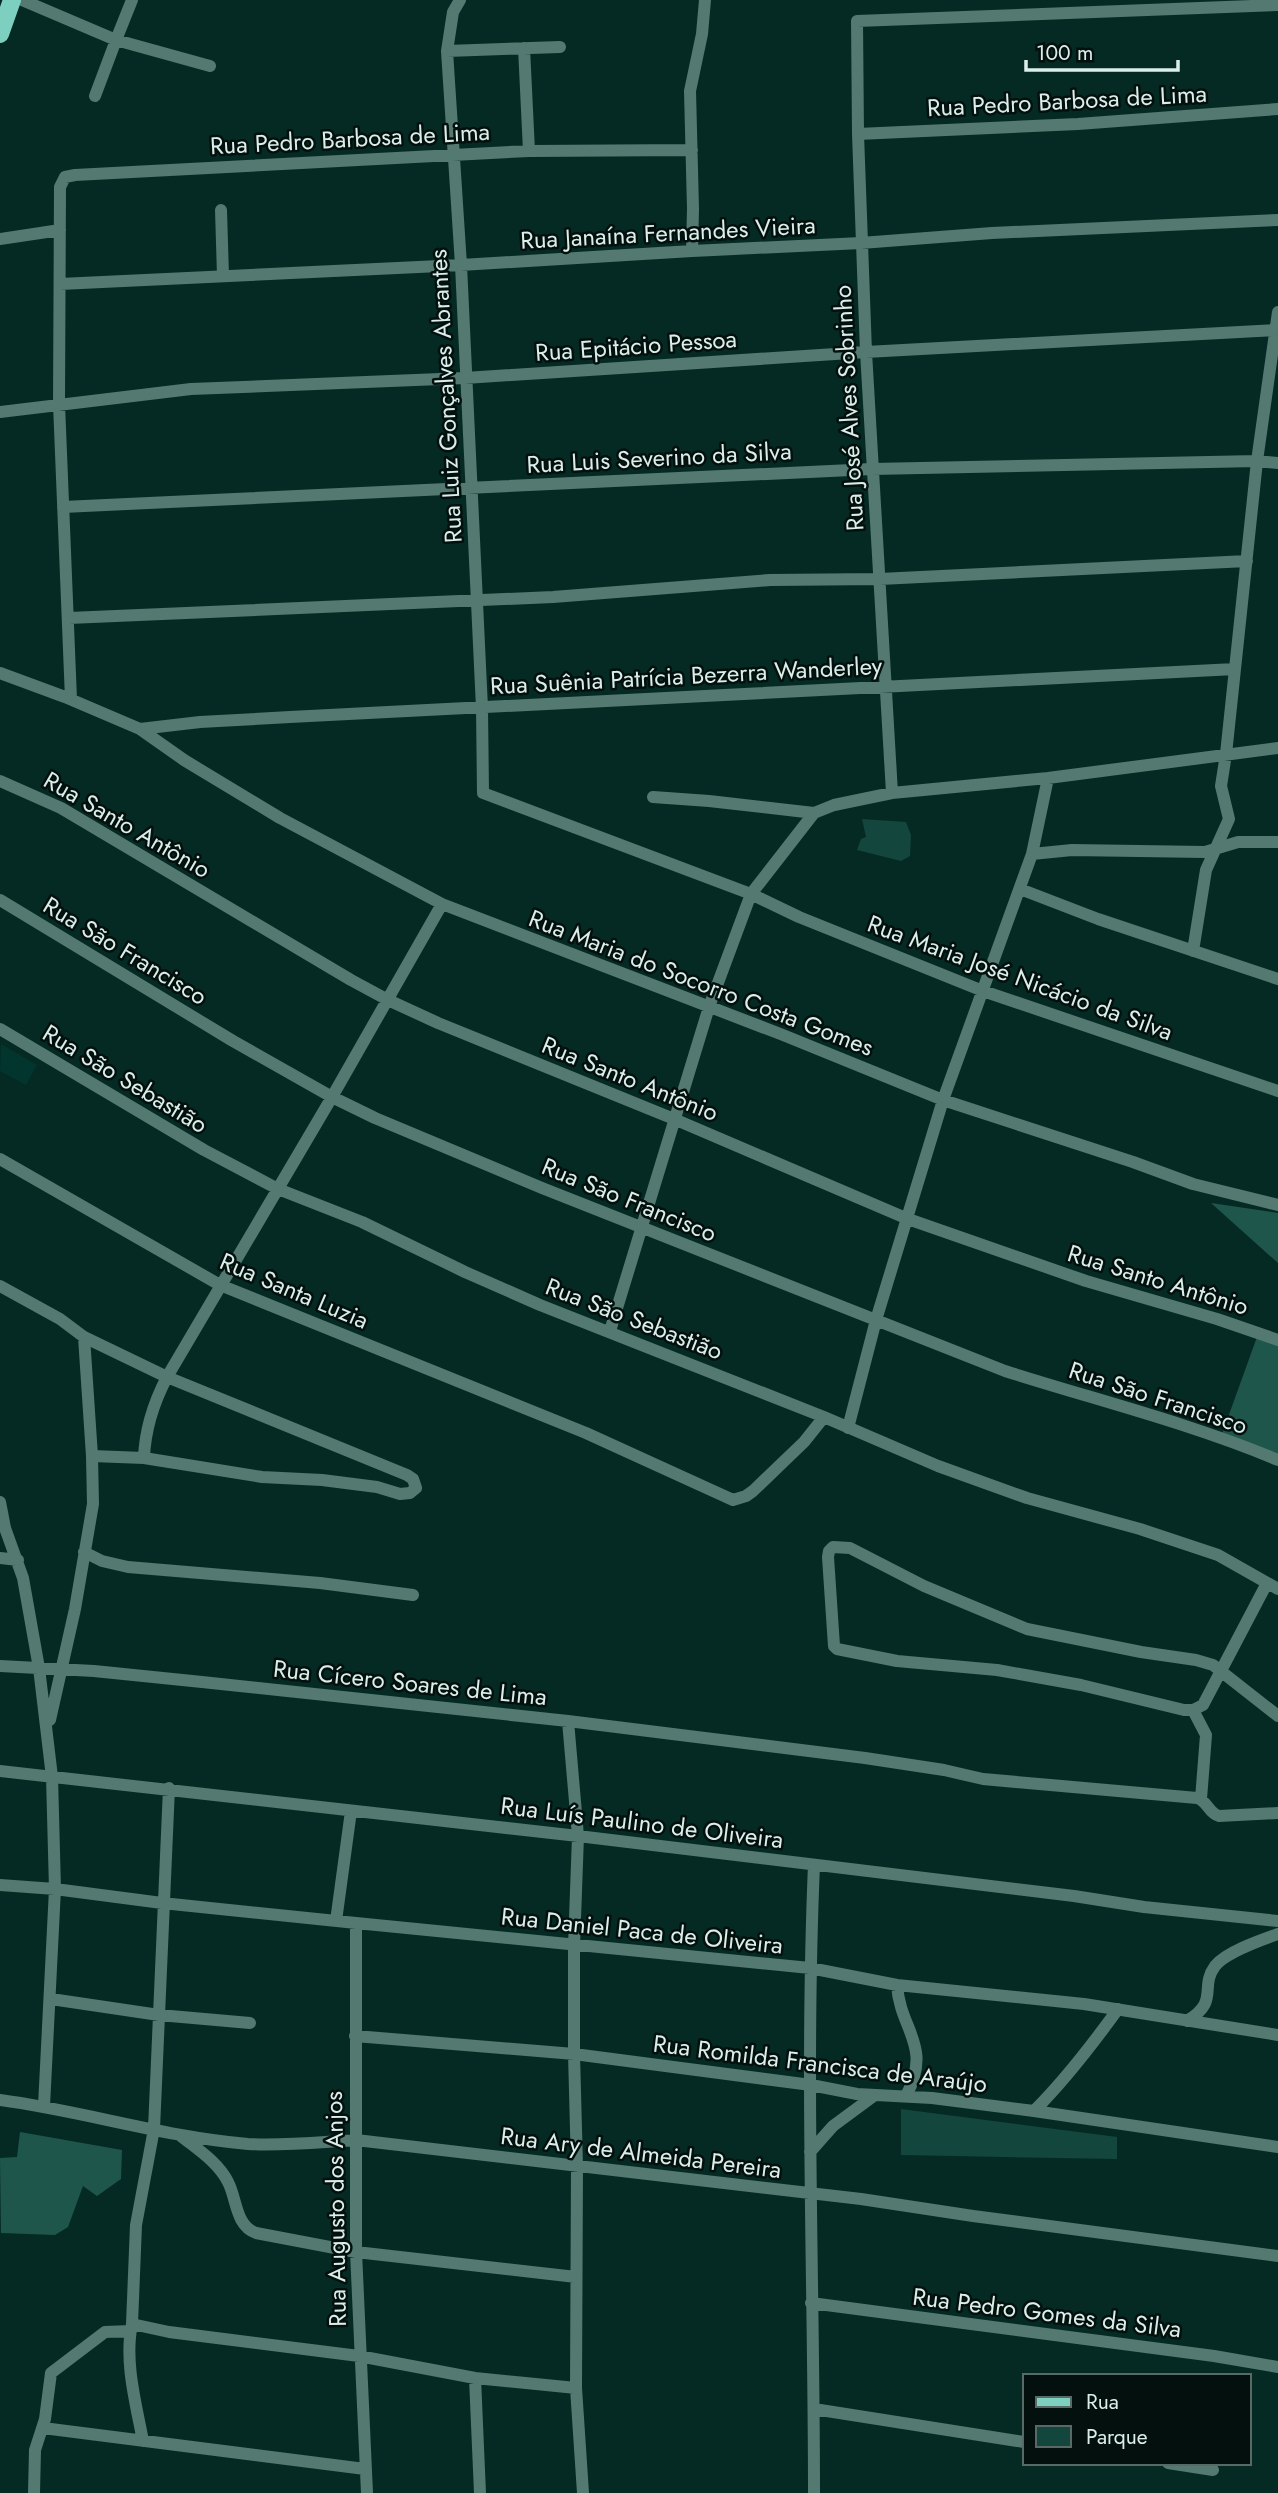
<svg xmlns="http://www.w3.org/2000/svg" width="1278" height="2493" viewBox="0 0 1278 2493" font-family="Jost,sans-serif">
	<rect width="100%" height="100%" fill="#052a24"/>
	<path fill="#02352d" d="M 1,1044 L 37,1065 L 26,1085 L 0,1071 Z"/>
	<path fill="#13473e" d="M 862,819 L 906,822 L 911,835 L 910,856 L 901,861 L 857,850 L 861,839 L 866,837 Z
		M 901,2109 L 1117,2137 L 1117,2159 L 901,2155 Z"/>
	<path fill="#1f564c" d="M 1211,1203 L 1278,1213 L 1278,1263 Z
		M 1257,1337 L 1278,1344 L 1278,1454 L 1222,1434 Z
		M 20,2132 L 122,2150 L 121,2179 L 97,2196 L 83,2186 L 68,2227 L 55,2235 L 1,2233 L 0,2158 L 17,2157 Z"/>
	<g fill="none" stroke-linecap="round" stroke-linejoin="round">
		<path stroke="#537971" stroke-width="12" d="M 22,0 L 116,40 L 95,96
			M 132,0 L 116,40 L 210,66
			M 460,0 L 453,12 L 447,51 L 461,265 L 482,708 L 483,793 L 751,894 L 799,917 L 983,991 L 1278,1091
			M 524,48 L 529,151
			M 447,51 L 560,47
			M 858,134 L 1078,124 L 1278,109
			M 221,210 L 223,276
			M 0,239 L 60,230
			M 692,251 L 693,209 L 690,91 L 702,34 L 705,0
			M 60,284 L 461,265 L 692,251 L 861,243 L 992,233 L 1278,220
			M 0,412 L 191,389 L 465,378 L 866,352 L 1276,330
			M 63,507 L 872,469 L 1257,461 L 1278,463
			M 69,618 L 553,597 L 770,580 L 880,579 L 1247,561
			M 0,673 L 65,697 L 140,729 L 184,760 L 280,818 L 442,904 L 783,1035 L 943,1100 L 1133,1162 L 1193,1184 L 1278,1205
			M 71,699 L 59,404 L 60,187 L 65,177 L 75,175 L 529,151 L 692,150
			M 140,729 L 200,722 L 290,717 L 1235,669
			M 0,781 L 61,808 L 351,980 L 388,1000 L 438,1023 L 674,1119 L 908,1219 L 1086,1281 L 1217,1319 L 1278,1340
			M 892,793 L 866,352 L 858,134 L 857,21 L 1278,5
			M 653,797 L 709,801 L 814,813
			M 1032,854 L 1072,850 L 1205,852 L 1238,842 L 1278,842
			M 1020,889 L 1098,919 L 1278,979
			M 0,900 L 233,1041 L 332,1097 L 375,1118 L 542,1188 L 1005,1371 C 1096,1400 1190,1423 1278,1460
			M 1193,951 L 1206,870 L 1229,819 L 1221,786 L 1226,754 L 1257,461 L 1278,312
			M 0,1029 L 204,1150 L 278,1189 L 362,1222 L 465,1272 L 540,1305 L 824,1417 L 938,1466 L 1027,1498 L 1140,1529 L 1218,1555 L 1278,1589
			M 0,1159 L 220,1285 L 586,1433 L 733,1500 L 746,1496 L 753,1491 L 804,1442 L 824,1417
			M 0,1286 L 60,1319 L 84,1337 L 167,1377 L 407,1475 L 413,1479 L 416,1488 L 410,1493 L 400,1494 L 377,1487 L 322,1480 L 262,1477 L 144,1458 L 92,1456
			M 610,1331 L 709,1007 L 751,894 L 814,813 L 834,805 L 892,793 L 1048,778 L 1278,748
			M 848,1428 L 876,1320 L 943,1100 L 1032,854 L 1048,778
			M 144,1458 C 145,1429 154,1402 167,1377 L 332,1097 L 442,904
			M 0,1502 L 5,1528 L 23,1578 L 39,1668 L 52,1777 L 55,1889 L 44,2106
			M 84,1552 L 102,1561 L 128,1567 L 320,1583 L 413,1595
			M 0,1558 L 18,1560
			M 1267,1583 L 1203,1705 L 1193,1710 L 1184,1710 L 1081,1685 L 997,1670 L 897,1661 L 837,1649 L 834,1646 L 828,1557 L 829,1551 L 833,1547 L 850,1548 L 924,1586 L 1027,1629 L 1141,1652 L 1196,1660 L 1213,1665 L 1278,1716
			M 0,1666 L 94,1671 L 202,1682 L 568,1721 L 865,1758 L 944,1770 L 983,1779 L 1197,1798 C 1208,1801 1208,1813 1219,1816 L 1278,1813
			M 1193,1710 L 1206,1735 L 1201,1799
			M 50,1720 L 75,1609 L 93,1504 L 92,1456 L 84,1337
			M 568,1721 L 578,1836 L 574,1946 L 574,2054 L 577,2167 L 576,2388 L 583,2493
			M 0,1771 L 578,1836 L 1074,1896 L 1144,1907 L 1278,1921
			M 169,1788 L 154,2129 L 136,2225 L 132,2324 L 169,2332 L 359,2356 L 475,2378 L 576,2388
			M 0,1885 L 55,1889 L 162,1903 L 356,1923 L 810,1968 L 897,1985 L 1084,2004 L 1278,2035
			M 336,1921 L 351,1811
			M 356,1923 L 356,2252 L 367,2493
			M 897,1985 C 900,2031 933,2045 906,2096
			M 51,1999 L 159,2015 L 250,2023
			M 1187,2021 C 1220,2001 1199,1988 1215,1966 C 1226,1952 1261,1940 1278,1934
			M 355,2036 L 574,2054 L 811,2085 L 857,2094 L 932,2098 L 1034,2111 L 1278,2147
			M 0,2100 C 83,2111 164,2137 248,2144 C 284,2146 320,2142 356,2140 L 861,2199 L 973,2216 L 1278,2256
			M 1034,2111 C 1065,2080 1092,2045 1118,2009
			M 181,2136 C 197,2149 218,2162 228,2182 C 237,2199 235,2225 256,2233 L 356,2252 L 576,2277
			M 810,2152 L 833,2126 L 875,2095
			M 811,2303 L 1214,2356 L 1278,2367
			M 132,2324 C 124,2361 136,2404 143,2441
			M 475,2378 L 480,2493
			M 814,2409 L 1024,2442
			M 43,2428 L 365,2469
			M 1168,2463 L 1213,2470
			M 34,2493 L 35,2450 L 45,2419 L 51,2373 L 105,2332 L 131,2331
			M 814,2493 C 814,2284 805,2074 814,1865"/>
		<path stroke="#7dd0bf" stroke-width="18" d="M 0,34 L 12,0"/>
	</g>
	<g text-anchor="middle" stroke-width="5" stroke-linejoin="round" paint-order="stroke">
		<g font-size="24" fill="#dbeee9" stroke="#03100d">
			<text transform="translate(1067 101) rotate(-3)" y="8">Rua Pedro Barbosa de Lima</text>
			<text transform="translate(350 139) rotate(-3)" y="8">Rua Pedro Barbosa de Lima</text>
			<text transform="translate(668 233) rotate(-3)" y="8">Rua Janaína Fernandes Vieira</text>
			<text transform="translate(636 346) rotate(-4)" y="8">Rua Epitácio Pessoa</text>
			<text transform="translate(446 396) rotate(-93)" y="8">Rua Luiz Gonçalves Abrantes</text>
			<text transform="translate(849 408) rotate(-93)" y="8">Rua José Alves Sobrinho</text>
			<text transform="translate(659 458) rotate(-3)" y="8">Rua Luis Severino da Silva</text>
			<text transform="translate(686 676) rotate(-3)" y="8">Rua Suênia Patrícia Bezerra Wanderley</text>
			<text transform="translate(127 825) rotate(30)" y="8">Rua Santo Antônio</text>
			<text transform="translate(125 951) rotate(31)" y="8">Rua São Francisco</text>
			<text transform="translate(1020 978) rotate(20)" y="8">Rua Maria José Nicácio da Silva</text>
			<text transform="translate(701 983) rotate(21)" y="8">Rua Maria do Socorro Costa Gomes</text>
			<text transform="translate(125 1079) rotate(31)" y="8">Rua São Sebastião</text>
			<text transform="translate(630 1079) rotate(22)" y="8">Rua Santo Antônio</text>
			<text transform="translate(629 1200) rotate(22)" y="8">Rua São Francisco</text>
			<text transform="translate(1158 1280) rotate(17)" y="8">Rua Santo Antônio</text>
			<text transform="translate(294 1291) rotate(23)" y="8">Rua Santa Luzia</text>
			<text transform="translate(634 1319) rotate(21)" y="8">Rua São Sebastião</text>
			<text transform="translate(1158 1398) rotate(18)" y="8">Rua São Francisco</text>
			<text transform="translate(410 1683) rotate(6)" y="8">Rua Cícero Soares de Lima</text>
			<text transform="translate(642 1823) rotate(7)" y="8">Rua Luís Paulino de Oliveira</text>
			<text transform="translate(642 1931) rotate(6)" y="8">Rua Daniel Paca de Oliveira</text>
			<text transform="translate(820 2064) rotate(7)" y="8">Rua Romilda Francisca de Araújo</text>
			<text transform="translate(641 2153) rotate(7)" y="8">Rua Ary de Almeida Pereira</text>
			<text transform="translate(336 2209) rotate(-91)" y="8">Rua Augusto dos Anjos</text>
			<text transform="translate(1047 2313) rotate(7)" y="8">Rua Pedro Gomes da Silva</text>
		</g>
	</g>
	<rect x="1023" y="2374" width="228" height="91" fill="#03100d" stroke="#596965" stroke-width="2"/>
	<rect x="1036" y="2397" width="35" height="10" fill="#7dd0bf" stroke="#596965" stroke-width="2"/>
	<text x="1086" y="2409" font-size="21" fill="#dbeee9">Rua</text>
	<rect x="1036" y="2426" width="35" height="21" fill="#13473e" stroke="#596965" stroke-width="2"/>
	<text x="1086" y="2444" font-size="21" fill="#dbeee9">Parque</text>
	<path d="M1026 60v10h152v-10" fill="none" stroke="#dbeee9" stroke-width="3.5"/>
	<text x="1036" y="60" font-size="21" fill="#dbeee9" stroke="#03100d" stroke-width="5" paint-order="stroke">100 m</text>
</svg>
